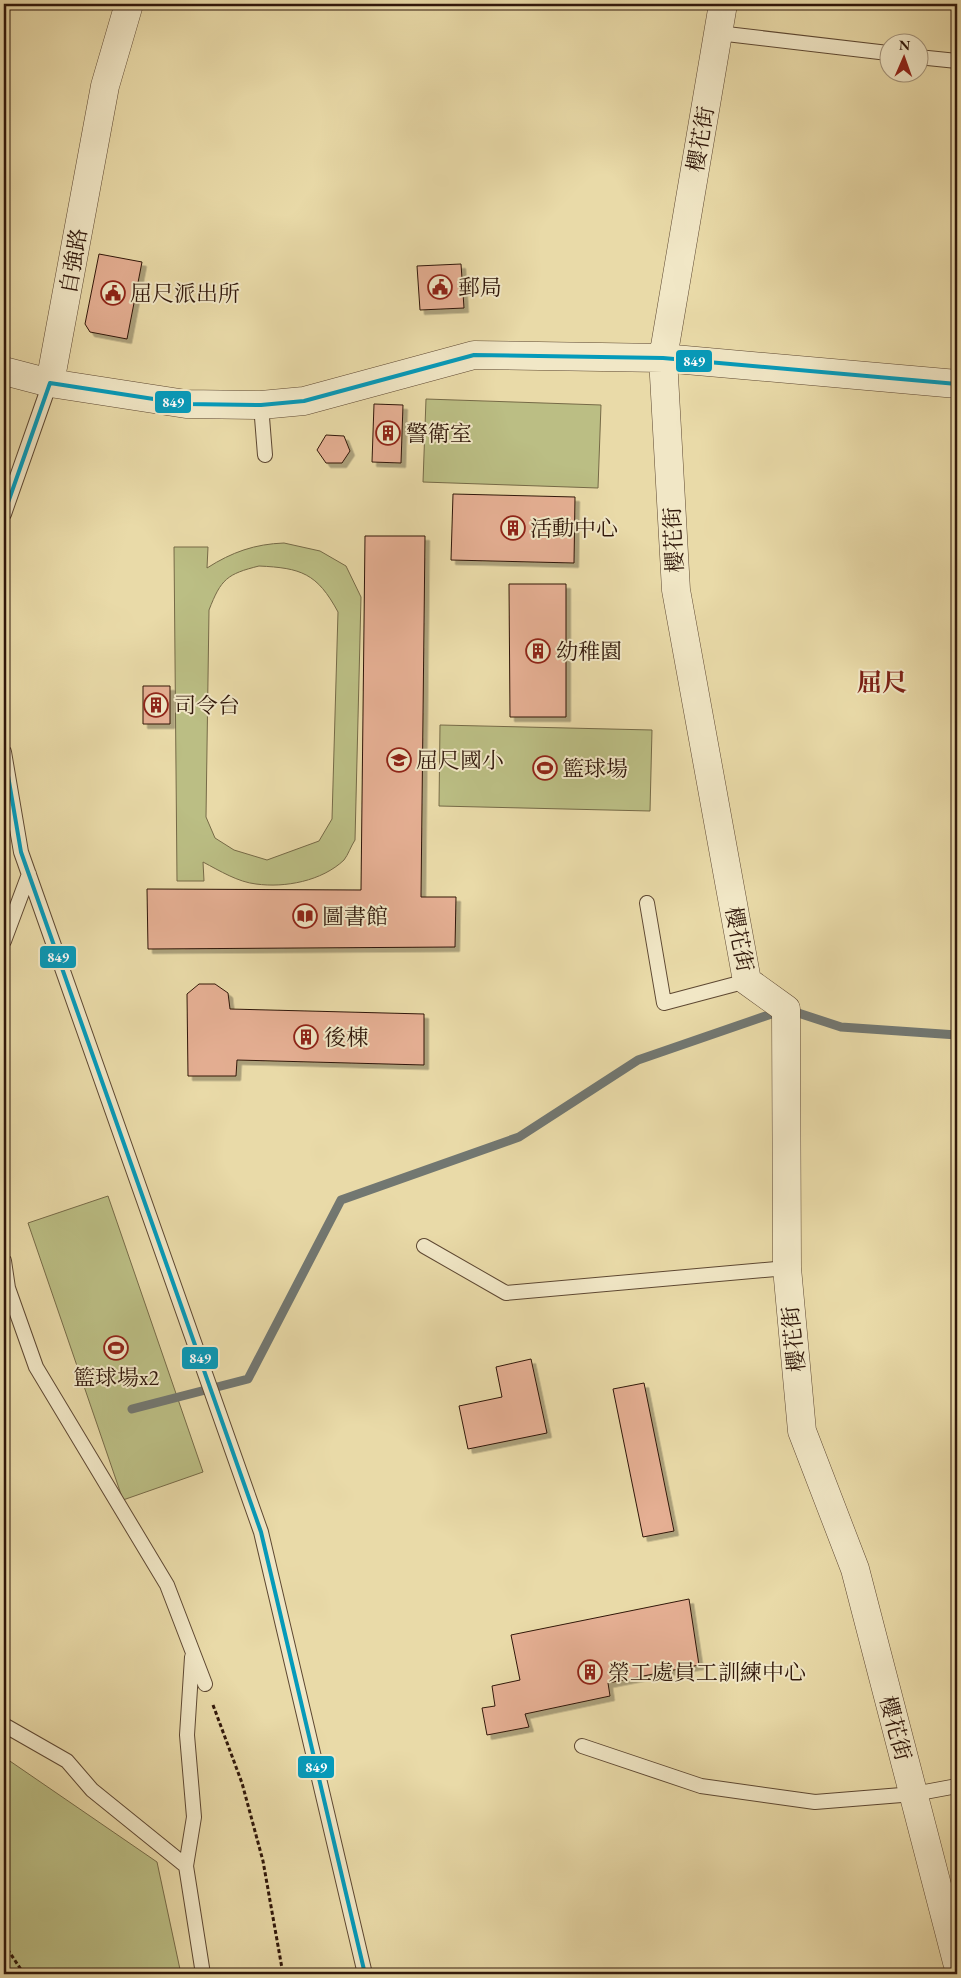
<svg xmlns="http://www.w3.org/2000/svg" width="961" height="1978" viewBox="0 0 961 1978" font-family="'EB Garamond','Noto Serif TC',serif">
	<defs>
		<filter id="shadow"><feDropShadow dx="4.5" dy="4.5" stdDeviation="0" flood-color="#0004"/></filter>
	</defs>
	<rect width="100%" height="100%" fill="#e9daa8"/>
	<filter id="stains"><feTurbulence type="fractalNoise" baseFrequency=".004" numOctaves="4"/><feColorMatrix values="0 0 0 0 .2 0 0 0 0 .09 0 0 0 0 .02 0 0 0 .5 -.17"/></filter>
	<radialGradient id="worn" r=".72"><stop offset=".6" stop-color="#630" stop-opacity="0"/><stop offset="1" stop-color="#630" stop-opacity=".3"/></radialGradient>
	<path fill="#bbbe84" stroke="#766a47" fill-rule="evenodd" d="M 426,399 L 601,405 L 598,488 L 423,482 Z
		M 284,543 L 320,551 L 346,566 L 361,597 L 355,840 C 351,846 348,855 344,860 C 322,881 285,888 256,884 C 238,882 220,871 203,862 L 204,881 L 177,881 L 174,547 L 208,547 L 207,568 C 232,552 255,544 284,543 ZM 259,566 C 301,568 317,573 338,612 L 332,819 L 319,841 L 267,860 L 234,850 L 215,838 L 206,817 L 209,610 C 221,579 227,574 259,566 Z
		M 440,725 L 652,730 L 650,811 L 439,806 Z
		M 108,1196 L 203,1472 L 123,1500 L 28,1223 Z
		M 4,1757 L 157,1862 L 181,1974 L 4,1974 Z"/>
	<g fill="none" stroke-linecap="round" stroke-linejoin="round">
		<path stroke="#727771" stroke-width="9" d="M 132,1409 L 248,1379 L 341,1200 L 519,1137 L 638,1060 L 786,1009 L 841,1027 L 957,1035"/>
	</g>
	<path fill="#e5af93" stroke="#30170a" filter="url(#shadow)" d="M 99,254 L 142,262 L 127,339 L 90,332 L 85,324 Z
		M 461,264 L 464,308 L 420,310 L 417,266 Z
		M 374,404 L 403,405 L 401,463 L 372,462 Z
		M 326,435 L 344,436 L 350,451 L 342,463 L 326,463 L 317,450 Z
		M 453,494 L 575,497 L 574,563 L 451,560 Z
		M 365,536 L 425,536 L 421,897 L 456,897 L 455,947 L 148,949 L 147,889 L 361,890 Z
		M 509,584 L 566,584 L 566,717 L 510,717 Z
		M 143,686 L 170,686 L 170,724 L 143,724 Z
		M 199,984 L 215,984 L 228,993 L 230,1009 L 424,1014 L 424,1065 L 237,1060 L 236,1076 L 188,1076 L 187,994 Z
		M 531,1359 L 547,1433 L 468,1449 L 459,1406 L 502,1397 L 496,1367 Z
		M 644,1383 L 674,1531 L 643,1537 L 613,1389 Z
		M 689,1599 L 699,1665 L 608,1683 L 610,1696 L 525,1714 L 529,1727 L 487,1735 L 482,1708 L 495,1706 L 492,1686 L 520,1680 L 511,1635 Z"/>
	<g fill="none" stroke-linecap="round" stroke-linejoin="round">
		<g stroke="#5e4832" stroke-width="16">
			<path id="service" d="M 718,33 L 888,53
				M 918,57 L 957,61
				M 261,405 L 265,455
				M 4,514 L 50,383
				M 4,752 L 21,852 L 261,1532 L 365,1974
				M 647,903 L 664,1003 L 747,981
				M 4,941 L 29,874
				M 424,1246 L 506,1293 L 787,1268
				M 4,1261 L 8,1288 L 36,1367 L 167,1585 L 205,1684
				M 192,1657 L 187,1735 L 194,1817 L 186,1866 L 203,1974
				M 4,1725 L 67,1761 L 92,1790 L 186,1866
				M 582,1746 L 701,1786 L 815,1802 L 914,1794 L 957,1786"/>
		</g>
		<g stroke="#5e4832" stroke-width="29">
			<path id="minor" d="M 723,4 L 663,358 L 676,590 L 747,981 L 786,1009 L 787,1268 L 802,1431 L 855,1569 L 957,1962
				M 4,371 L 50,383 L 186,404 L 261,405 L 304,401 L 474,355 L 663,358 L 957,384
				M 50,383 L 105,86 L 129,4"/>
		</g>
		<path stroke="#30170a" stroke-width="3" stroke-dasharray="4 2.5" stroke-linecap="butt" d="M 213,1705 L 242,1783 L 263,1861 L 283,1974
			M 4,1944 L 24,1974"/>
		<use href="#service" stroke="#f1e7c6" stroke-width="14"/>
		<use href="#minor" stroke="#f1e7c6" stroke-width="28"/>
		<g stroke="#f1e7c6" stroke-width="8">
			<path id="bus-1" d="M 4,514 L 50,383 L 186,404 L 261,405 L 304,401 L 474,355 L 663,358 L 957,384
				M 4,752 L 21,852 L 261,1532 L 365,1974"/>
		</g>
		<use href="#bus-1" stroke="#059aba" stroke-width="4"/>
	</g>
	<defs>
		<g id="civic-ring" transform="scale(1.25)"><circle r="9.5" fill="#f1e7c6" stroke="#8f2418" stroke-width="1.5"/><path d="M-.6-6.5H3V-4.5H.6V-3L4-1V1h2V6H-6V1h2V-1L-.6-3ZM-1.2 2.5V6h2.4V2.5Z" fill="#8f2418"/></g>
		<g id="building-ring" transform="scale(1.25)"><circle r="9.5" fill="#f1e7c6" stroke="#8f2418" stroke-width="1.5"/><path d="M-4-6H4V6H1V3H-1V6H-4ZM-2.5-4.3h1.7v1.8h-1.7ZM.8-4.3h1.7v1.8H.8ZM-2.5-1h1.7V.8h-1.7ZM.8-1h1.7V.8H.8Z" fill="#8f2418"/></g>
		<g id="school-ring" transform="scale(1.25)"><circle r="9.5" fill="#f1e7c6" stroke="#8f2418" stroke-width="1.5"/><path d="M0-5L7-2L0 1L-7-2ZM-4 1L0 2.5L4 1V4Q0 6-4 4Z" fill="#8f2418"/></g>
		<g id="stadium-ring" transform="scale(1.25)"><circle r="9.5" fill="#f1e7c6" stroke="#8f2418" stroke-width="1.5"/><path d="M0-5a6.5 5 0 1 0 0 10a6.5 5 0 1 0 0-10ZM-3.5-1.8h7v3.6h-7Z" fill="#8f2418"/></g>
		<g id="library-ring" transform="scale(1.25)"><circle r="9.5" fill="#f1e7c6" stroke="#8f2418" stroke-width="1.5"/><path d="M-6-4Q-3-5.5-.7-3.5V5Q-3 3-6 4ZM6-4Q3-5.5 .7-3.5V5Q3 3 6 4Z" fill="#8f2418"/></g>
	</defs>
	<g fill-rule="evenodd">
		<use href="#civic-ring" x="440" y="287"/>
		<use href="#civic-ring" x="113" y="293"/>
		<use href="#building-ring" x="388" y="433"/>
		<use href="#building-ring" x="513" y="528"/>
		<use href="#building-ring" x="538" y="651"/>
		<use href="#building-ring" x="156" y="705"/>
		<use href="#school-ring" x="399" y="760"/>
		<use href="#stadium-ring" x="545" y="768"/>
		<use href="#library-ring" x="305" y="916"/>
		<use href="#building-ring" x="306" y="1037"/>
		<use href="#stadium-ring" x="116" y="1348"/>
		<use href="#building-ring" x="590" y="1672"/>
	</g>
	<g text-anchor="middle" stroke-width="4" stroke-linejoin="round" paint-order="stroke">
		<g font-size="22" fill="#30170a" stroke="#f1e7c6">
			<text transform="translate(700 139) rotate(-80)" y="8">櫻花街</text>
			<text transform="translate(73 261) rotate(-80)" y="8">自強路</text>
			<text transform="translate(673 540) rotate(-93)" y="8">櫻花街</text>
			<text transform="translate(740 939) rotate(79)" y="8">櫻花街</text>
			<text transform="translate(793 1339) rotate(-96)" y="8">櫻花街</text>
			<text transform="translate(896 1728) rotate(75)" y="8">櫻花街</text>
		</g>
		<g font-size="22" fill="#30170a" stroke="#f1e7c6" text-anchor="start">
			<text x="458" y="295">郵局</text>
			<text x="130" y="301">屈尺派出所</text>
			<text x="406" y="441">警衛室</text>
			<text x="530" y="536">活動中心</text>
			<text x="556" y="659">幼稚園</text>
			<text x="174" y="713">司令台</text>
			<text x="416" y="768">屈尺國小</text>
			<text x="562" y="776">籃球場</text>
			<text x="322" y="924">圖書館</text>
			<text x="324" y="1045">後棟</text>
			<text x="116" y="1385" text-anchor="middle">籃球場x2</text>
			<text x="608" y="1680">榮工處員工訓練中心</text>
		</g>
		<g font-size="25" font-weight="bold" fill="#7a1f14" stroke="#f1e7c6">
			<text x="882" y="691">屈尺</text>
		</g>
	</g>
	<g stroke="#f1e7c6" stroke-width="2">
		<rect x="675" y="349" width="38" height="24" rx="5" fill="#059aba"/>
		<rect x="154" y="390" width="38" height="24" rx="5" fill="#059aba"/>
		<rect x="39" y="945" width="38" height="24" rx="5" fill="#059aba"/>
		<rect x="181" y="1346" width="38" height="24" rx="5" fill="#059aba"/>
		<rect x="297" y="1755" width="38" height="24" rx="5" fill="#059aba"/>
	</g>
	<g font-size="14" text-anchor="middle" font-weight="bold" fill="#fff">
		<text x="694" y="366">849</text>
		<text x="173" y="407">849</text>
		<text x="58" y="962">849</text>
		<text x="200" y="1363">849</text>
		<text x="316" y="1772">849</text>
	</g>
	<rect width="961" height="1978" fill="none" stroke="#e9daa8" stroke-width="20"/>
	<rect x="5" y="5" width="951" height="1968" fill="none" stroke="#30170a" stroke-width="2.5"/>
	<rect x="10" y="10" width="941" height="1958" fill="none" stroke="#30170a"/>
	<g transform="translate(904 58) rotate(2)"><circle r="24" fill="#f1e7c6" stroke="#a4947b"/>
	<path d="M0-4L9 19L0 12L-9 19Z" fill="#8f2418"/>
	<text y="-8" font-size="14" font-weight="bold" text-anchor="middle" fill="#30170a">N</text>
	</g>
	<rect width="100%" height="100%" filter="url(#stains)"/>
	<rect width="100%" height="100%" fill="url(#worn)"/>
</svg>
